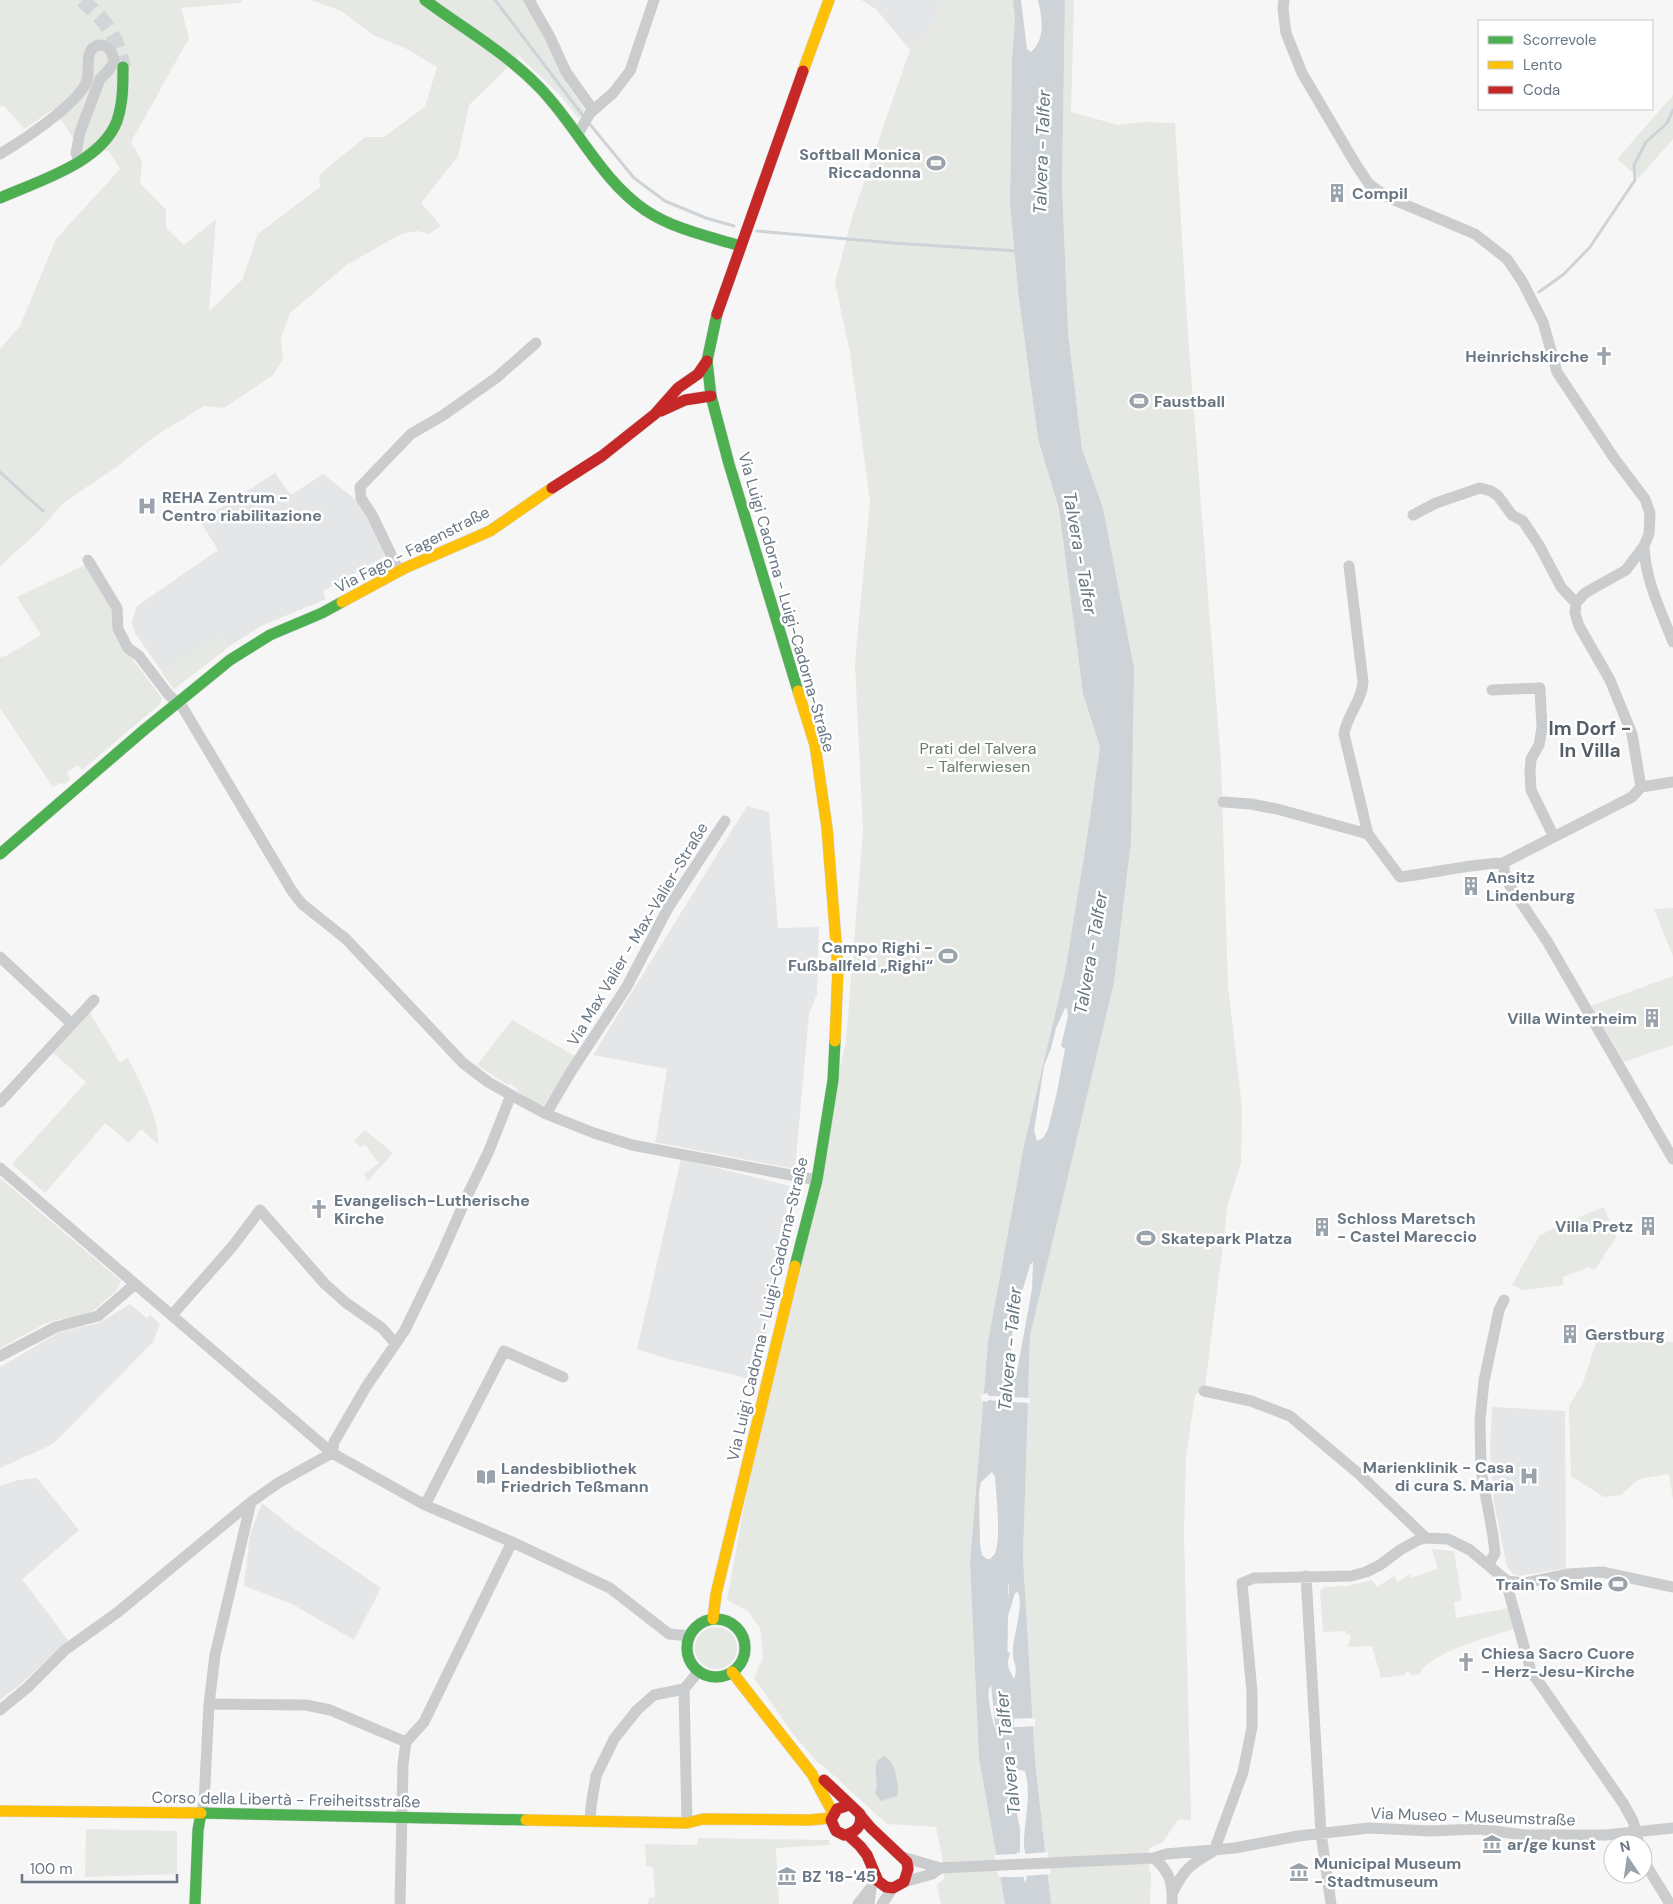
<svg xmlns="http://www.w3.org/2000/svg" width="1673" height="1904" viewBox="0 0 1673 1904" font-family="'DM Sans',sans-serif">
	<rect width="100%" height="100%" fill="#f6f6f6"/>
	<path fill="#e5e6e7" d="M 861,0 L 941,0 L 932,28 L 910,50 L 876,9 Z
		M 275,473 L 291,495 L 323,474 L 360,503 L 377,534 L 385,556 L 323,591 L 326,599 L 261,626 L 231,645 L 174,689 L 135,633 L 132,622 L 137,606 L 218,550 L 200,521 Z
		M 747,806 L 769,812 L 778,928 L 819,927 L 817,994 L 809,1014 L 795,1169 L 654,1142 L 656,1140 L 667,1069 L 593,1055 Z
		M 681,1159 L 790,1186 L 759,1381 L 668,1359 L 637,1349 Z
		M 130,1304 L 147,1318 L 150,1315 L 160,1324 L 153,1342 L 53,1444 L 0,1468 L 0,1367 L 60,1332 L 99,1323 Z
		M 1492,1407 L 1565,1411 L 1566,1568 L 1519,1576 L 1512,1573 L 1507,1567 L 1494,1503 L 1490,1449 Z
		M 37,1478 L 79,1530 L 22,1579 L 68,1640 L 22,1683 L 0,1700 L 0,1486 L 18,1480 Z
		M 262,1503 L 296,1530 L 381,1588 L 354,1640 L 292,1604 L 244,1586 L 250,1534 Z"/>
	<path fill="#e5e8e3" d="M 0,0 L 242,0 L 240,3 L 181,8 L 189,38 L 131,142 L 142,161 L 140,183 L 166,210 L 166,228 L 184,245 L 216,219 L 209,311 L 242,280 L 258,234 L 320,187 L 319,175 L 365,137 L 384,137 L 425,107 L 437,67 L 407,49 L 373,35 L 341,11 L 311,0 L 534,0 L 571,77 L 566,82 L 585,110 L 579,119 L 560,95 L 519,56 L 469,105 L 458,156 L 421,203 L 441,226 L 429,234 L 417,231 L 401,234 L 348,264 L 290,313 L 281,338 L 283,359 L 273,375 L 224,408 L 204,406 L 155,436 L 118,466 L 63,503 L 39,531 L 0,566 L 0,349 L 20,326 L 56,239 L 120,169 L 109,151 L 83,153 L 54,109 L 24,129 L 5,107 L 0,106 Z
		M 941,0 L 1013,0 L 1015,20 L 1012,60 L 1010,204 L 1018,291 L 1038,439 L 1059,509 L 1083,694 L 1100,747 L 1087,838 L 1065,972 L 1024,1145 L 988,1342 L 970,1562 L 979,1758 L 1005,1904 L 941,1904 L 937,1885 L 944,1879 L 942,1857 L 936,1827 L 887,1824 L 822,1765 L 818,1763 L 793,1734 L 754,1678 L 763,1657 L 760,1628 L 747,1610 L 727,1600 L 755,1446 L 846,1041 L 863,831 L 855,663 L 870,501 L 850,353 L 835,283 L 852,217 L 910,50 L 932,28 Z
		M 1065,0 L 1074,0 L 1071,112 L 1118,125 L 1143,122 L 1175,123 L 1188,335 L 1221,763 L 1228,987 L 1242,1106 L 1241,1163 L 1228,1204 L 1205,1387 L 1195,1395 L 1186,1457 L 1184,1532 L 1191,1820 L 1178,1820 L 1162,1843 L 1149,1848 L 1149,1869 L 1151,1873 L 1150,1904 L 1051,1904 L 1035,1761 L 1023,1558 L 1030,1336 L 1071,1161 L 1134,668 L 1103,508 L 1082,449 L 1068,333 L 1062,184 Z
		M 1673,95 L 1673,139 L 1639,178 L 1617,159 Z
		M 87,564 L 111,604 L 114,635 L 162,698 L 160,704 L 82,770 L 78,765 L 67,772 L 70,779 L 65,784 L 59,783 L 53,787 L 0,708 L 0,657 L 6,656 L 41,635 L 17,597 Z
		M 223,633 L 231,645 L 174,689 L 161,672 Z
		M 1673,908 L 1673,956 L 1654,909 Z
		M 1673,976 L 1673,1045 L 1624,1062 L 1591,1006 Z
		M 89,1011 L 120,1063 L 128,1058 C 140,1084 159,1114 158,1144 L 141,1129 L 129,1143 L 105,1123 L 45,1193 L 12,1164 L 86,1082 L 51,1051 Z
		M 512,1020 L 575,1056 L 542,1108 L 517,1091 L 518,1089 L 509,1083 L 508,1085 L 477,1065 Z
		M 365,1130 L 393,1153 L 368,1181 L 364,1174 L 379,1163 L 365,1145 L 361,1147 L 354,1141 Z
		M 0,1178 L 121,1281 L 116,1291 L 93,1311 L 80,1318 L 70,1320 L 60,1319 L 44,1324 L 0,1348 Z
		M 1604,1207 L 1616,1237 L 1595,1270 L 1589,1267 L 1563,1277 L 1563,1285 L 1523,1290 L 1512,1285 L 1539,1236 L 1560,1225 Z
		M 1598,1336 L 1673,1342 L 1673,1500 L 1669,1474 L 1639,1479 L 1621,1495 L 1604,1497 L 1571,1476 L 1569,1406 L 1583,1383 Z
		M 1432,1549 L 1454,1551 L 1462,1600 L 1454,1602 L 1456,1618 L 1509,1608 L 1514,1629 C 1493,1635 1425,1655 1420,1674 L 1410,1675 L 1409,1672 L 1406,1671 L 1405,1675 L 1381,1678 L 1372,1646 L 1346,1647 L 1349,1646 L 1349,1640 L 1351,1638 L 1350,1635 L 1347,1635 L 1346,1631 L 1323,1632 L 1320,1591 L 1324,1587 L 1347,1586 L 1372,1580 L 1377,1587 L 1394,1576 L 1398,1582 L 1410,1574 L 1411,1578 L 1438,1569 Z
		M695 1648a21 21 0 1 1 42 0a21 21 0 1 1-42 0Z
		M 86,1829 L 177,1831 L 177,1874 L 85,1877 Z
		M 698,1838 L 829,1840 L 830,1845 L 776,1848 L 779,1904 L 648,1904 L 649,1898 L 655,1897 L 653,1867 L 646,1866 L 645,1844 L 697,1845 Z"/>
	<path fill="#cdd3d7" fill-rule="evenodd" d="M 1013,0 L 1021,0 L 1027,49 L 1031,52 C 1046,39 1042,17 1038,0 L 1065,0 L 1062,184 L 1068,333 L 1082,449 L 1103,508 L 1134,668 L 1131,840 L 1114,982 L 1030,1336 L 1023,1558 L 1035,1761 L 1051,1904 L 1005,1904 L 979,1758 L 970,1562 L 988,1342 L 1024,1145 L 1065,972 L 1087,838 L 1100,747 L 1083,694 L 1059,509 L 1038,439 L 1018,291 L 1010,204 L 1012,60 L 1015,20 ZM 1065,1008 L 1067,1009 L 1068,1016 L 1061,1046 L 1065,1049 L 1057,1092 L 1048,1129 L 1043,1138 L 1037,1141 L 1034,1131 L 1044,1066 L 1051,1048 L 1056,1028 ZM 1033,1262 L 1032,1289 L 1016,1377 C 1003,1339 1020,1302 1030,1265 ZM 992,1472 L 995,1477 C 996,1495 1002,1541 994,1556 C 992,1559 990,1559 987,1559 L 982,1555 L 980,1544 L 979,1492 L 981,1482 ZM 1008,1582 C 1012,1593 1004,1604 1008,1616 L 1015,1593 L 1018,1592 C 1024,1609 1013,1634 1013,1651 C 1012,1663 1019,1665 1014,1679 L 1007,1665 L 1010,1653 L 998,1648 C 990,1632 993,1611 995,1593 ZM 998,1681 C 1013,1693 1011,1730 1001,1744 C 996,1737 986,1697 989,1689 C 990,1686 992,1684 994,1682 ZM 1020,1770 L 1025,1771 C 1032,1796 1024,1820 1024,1845 C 1025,1857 1030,1871 1025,1883 L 1020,1865 L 1020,1829 L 1014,1799 L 1016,1771 Z
		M 884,1756 C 896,1762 898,1782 898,1794 L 897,1796 L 881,1801 L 875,1793 C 880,1781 872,1773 878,1760 Z"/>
	<path fill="#f6f6f6" d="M 987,1393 L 989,1396 L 1009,1396 L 1011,1395 L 1012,1397 L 1030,1398 L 1030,1403 L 1012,1402 L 1010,1403 L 1009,1402 L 989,1400 L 986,1402 L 981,1400 L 981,1395 Z
		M 1035,1718 L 1035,1726 L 1004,1728 L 1005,1719 Z
		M 1018,1852 L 1022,1854 L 1024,1874 L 1023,1854 L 1048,1852 L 1051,1874 L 1024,1876 L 1022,1877 L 998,1877 L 994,1855 L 1016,1854 Z"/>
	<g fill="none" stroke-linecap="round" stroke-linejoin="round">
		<path stroke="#cdd3d7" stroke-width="3" d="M 495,0 L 584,117
			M 588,122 L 634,178 L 665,201 L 706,218 L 734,226
			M 757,231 L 893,243 L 1018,251
			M 1539,292 L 1564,274 L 1590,247 L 1635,180 L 1634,165 L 1646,142 L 1667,123 L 1673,110
			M 0,472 L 43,511"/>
		<path stroke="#cdd3d7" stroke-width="19" d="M 999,1563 L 998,1658 L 1008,1760"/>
		<path stroke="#d3d6d9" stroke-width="15" stroke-dasharray="15 8" stroke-linecap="butt" d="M 82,0 C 104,18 119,38 123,67"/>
		<g stroke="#d3d4d4" stroke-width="12">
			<path id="fast" d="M 425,0 C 464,29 505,52 539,87 C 577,126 600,179 645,210 C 673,229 708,236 740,246
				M 0,198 C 38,181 101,163 117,121 C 123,103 123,85 123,67
				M 717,314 L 707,361 L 711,396 L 729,464 L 798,691
				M 0,854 L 144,730 L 230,660 L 270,635 L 322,613 L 342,602
				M 795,1266 L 817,1180 L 833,1080 L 835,1041
				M687 1648a29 29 0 1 1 58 0a29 29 0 1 1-58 0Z
				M 195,1904 L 198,1830 L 201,1813 L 526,1820"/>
		</g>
		<g stroke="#d3d4d4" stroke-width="12">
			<path id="slow" d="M 803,71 L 829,0
				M 342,602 L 405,568 L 490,531 L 552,488
				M 798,691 L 815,745 L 827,828 L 838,968 L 835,1041
				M 713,1619 L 716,1594 L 795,1266
				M 732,1672 L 812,1774 L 833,1813
				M 0,1811 L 201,1813
				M 526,1820 L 687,1823 L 703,1819 L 809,1820 L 831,1818"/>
		</g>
		<g stroke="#d3d4d4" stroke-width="12">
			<path id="jam" d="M 717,314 L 803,71
				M 661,411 L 685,400 L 711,396
				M 552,488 L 602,456 L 655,414 L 678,388 L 698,374 L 707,361
				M 824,1780 L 860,1814 C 863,1826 855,1833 844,1835 L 836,1831 L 831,1820 L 837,1809 L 849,1805
				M 848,1835 L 860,1846 L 867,1855 L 878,1881 L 886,1887 L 893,1888 L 904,1882 L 908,1869 L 907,1862 L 871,1828 L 860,1815"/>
		</g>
		<path stroke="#cbcccd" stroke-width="11" d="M 529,0 L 550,37 L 566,72 L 593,110
			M 1284,0 L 1283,9 L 1286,33 L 1302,73 L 1355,163 L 1369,184 L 1387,197 L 1475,234 L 1507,259 L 1522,281 L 1543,322 L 1557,372 L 1614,458 L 1645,499 L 1650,513 L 1649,534 L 1644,546 L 1626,570 L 1585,593 L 1576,603 L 1575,613 L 1579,626 L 1610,680 L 1632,734 L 1641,787
			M 578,134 L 590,113 L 613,93 L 630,71 L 654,0
			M 0,154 C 22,141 75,106 86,83 C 91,72 85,60 91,50 C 101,39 113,48 114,62 L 108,71 L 100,79 L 80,132 L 76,153 L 80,162
			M 1413,515 L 1436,503 L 1480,488 L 1491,491 L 1498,496 L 1512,515 L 1523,521 L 1539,545 L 1561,587 L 1576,603
			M 1644,546 C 1645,580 1661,611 1673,642
			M 88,560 L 117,608 L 118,629 L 128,648 L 139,656 L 168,694 L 183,708 L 292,891 L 302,904 L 346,939 L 463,1063 L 488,1082 L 511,1095 L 546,1114 L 594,1133 L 632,1145 L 817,1180
			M 1349,566 L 1363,682 C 1362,701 1347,715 1344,734 L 1368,834
			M 399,571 L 372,515 L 361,498 L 360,487 L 411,434 L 442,416 L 496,378 L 536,343
			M 1492,690 L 1540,688 L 1542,728 L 1539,745 L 1531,759 L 1530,772 L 1531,790 L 1554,837
			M 1641,787 L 1632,797 L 1503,863 L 1505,875 L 1510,886 L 1547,941 L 1673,1159
			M 1641,787 L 1673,782
			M 1223,802 L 1251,804 L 1277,809 L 1368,834 L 1400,877 C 1435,873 1469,864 1503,863
			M 0,957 L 72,1024
			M 0,1102 L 94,1000
			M 546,1114 L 572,1070 L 626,988 L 668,908 L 725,821
			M 0,1168 L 332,1453 L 425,1505 L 512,1542 L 610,1588 L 669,1634 L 690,1636
			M 172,1315 L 232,1247 L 260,1210 L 325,1284 L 345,1302 L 382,1328 L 395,1343
			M 0,1356 L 56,1327 L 98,1316 L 135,1284
			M 1204,1391 L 1251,1401 L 1290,1416 L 1359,1474 L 1426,1538
			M 332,1453 L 334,1442 L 366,1387 L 405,1330 L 438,1262 L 469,1192 L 488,1153 L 511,1095
			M 425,1505 L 504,1351 L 563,1377
			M 1489,1564 L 1495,1553 L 1493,1536 L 1481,1470 L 1480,1420 L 1484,1381 L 1499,1310 L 1504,1300
			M 1306,1576 L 1321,1833 L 1331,1904
			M 1507,1581 L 1509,1593 L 1531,1671 L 1623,1803 L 1633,1821 L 1639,1844
			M 684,1689 L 687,1823
			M 209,1704 L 306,1705 L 330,1710 L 406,1742
			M 0,1710 L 27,1688 L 65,1650 L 118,1612 L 251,1502 L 278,1483 L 332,1453
			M 201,1813 L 204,1803 L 209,1704 L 215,1655 L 251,1502
			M 590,1821 L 591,1806 L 596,1776 L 614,1739 L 637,1710 L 654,1695 L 684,1689 L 699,1671
			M 1214,1851 L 1243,1772 L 1252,1727 L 1252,1692 L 1242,1583 L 1254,1578 L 1351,1576 L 1366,1572 L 1380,1565 L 1400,1550 L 1418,1540 L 1426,1538 L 1448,1539 L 1470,1550 L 1507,1581 L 1524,1583 L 1568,1574 L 1602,1572 L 1673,1587
			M 1643,1856 L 1648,1868 L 1670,1904
			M 903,1857 L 940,1868 L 1154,1858 L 1166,1854 L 1235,1848 L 1298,1836 L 1369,1828 L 1430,1831 L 1479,1829 L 1524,1835 L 1605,1835 L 1673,1828
			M 1154,1858 C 1170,1872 1173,1883 1172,1904
			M 904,1882 L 932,1874 L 940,1868
			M 1173,1892 C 1184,1869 1190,1865 1212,1852
			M 400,1904 L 403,1764 L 406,1742 L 424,1722 L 512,1542
			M 858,1904 L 870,1889
			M 869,1904 L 871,1888 L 875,1878
			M 882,1904 L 893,1888"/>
		<use href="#fast" stroke="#4caf50" stroke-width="11"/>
		<use href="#slow" stroke="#ffc107" stroke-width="11"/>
		<use href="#jam" stroke="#c62828" stroke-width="11"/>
	</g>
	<defs>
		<g id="stadium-bare" transform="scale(1.5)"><path d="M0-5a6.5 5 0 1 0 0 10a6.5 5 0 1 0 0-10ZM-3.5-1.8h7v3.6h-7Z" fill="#9aa3ab" stroke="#fff" stroke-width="2.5" paint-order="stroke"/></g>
		<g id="building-bare" transform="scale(1.5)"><path d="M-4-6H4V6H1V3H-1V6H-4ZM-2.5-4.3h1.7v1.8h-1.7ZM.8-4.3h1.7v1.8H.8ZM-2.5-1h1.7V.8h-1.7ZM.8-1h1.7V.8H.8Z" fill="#9aa3ab" stroke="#fff" stroke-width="2.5" paint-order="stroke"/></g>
		<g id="church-bare" transform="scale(1.5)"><path d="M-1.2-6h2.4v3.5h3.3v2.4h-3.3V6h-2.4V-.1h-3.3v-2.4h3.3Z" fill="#9aa3ab" stroke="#fff" stroke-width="2.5" paint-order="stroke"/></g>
		<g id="hospital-bare" transform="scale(1.5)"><path d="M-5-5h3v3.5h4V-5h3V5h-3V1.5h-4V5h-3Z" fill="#9aa3ab" stroke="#fff" stroke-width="2.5" paint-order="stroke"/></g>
		<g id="library-bare" transform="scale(1.5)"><path d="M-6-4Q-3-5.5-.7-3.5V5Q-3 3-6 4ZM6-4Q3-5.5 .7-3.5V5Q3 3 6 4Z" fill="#9aa3ab" stroke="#fff" stroke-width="2.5" paint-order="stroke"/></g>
		<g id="museum-bare" transform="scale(1.5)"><path d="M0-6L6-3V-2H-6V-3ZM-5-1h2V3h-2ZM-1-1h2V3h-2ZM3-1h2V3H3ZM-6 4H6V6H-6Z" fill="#9aa3ab" stroke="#fff" stroke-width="2.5" paint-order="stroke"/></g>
	</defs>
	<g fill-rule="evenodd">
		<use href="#stadium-bare" x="936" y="163"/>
		<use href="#building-bare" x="1337" y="193"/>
		<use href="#church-bare" x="1604" y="356"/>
		<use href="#stadium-bare" x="1139" y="401"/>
		<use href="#hospital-bare" x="147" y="506"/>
		<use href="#building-bare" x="1471" y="886"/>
		<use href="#stadium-bare" x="948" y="956"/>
		<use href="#building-bare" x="1652" y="1018"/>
		<use href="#church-bare" x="319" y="1209"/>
		<use href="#building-bare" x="1648" y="1226"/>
		<use href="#building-bare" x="1322" y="1227"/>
		<use href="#stadium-bare" x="1146" y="1238"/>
		<use href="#building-bare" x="1570" y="1334"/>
		<use href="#hospital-bare" x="1529" y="1476"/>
		<use href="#library-bare" x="486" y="1477"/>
		<use href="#stadium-bare" x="1618" y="1584"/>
		<use href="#church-bare" x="1466" y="1662"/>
		<use href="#museum-bare" x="1492" y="1844"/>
		<use href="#museum-bare" x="1299" y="1872"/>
		<use href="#museum-bare" x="787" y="1876"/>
	</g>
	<g text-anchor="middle" stroke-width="5" stroke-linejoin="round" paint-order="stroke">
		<g font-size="16" font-weight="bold" fill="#697683" stroke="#fff" text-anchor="start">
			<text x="921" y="160" text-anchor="end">Softball Monica<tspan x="921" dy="18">Riccadonna</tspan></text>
			<text x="1352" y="199">Compil</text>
			<text x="1589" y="362" text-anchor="end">Heinrichskirche</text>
			<text x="1154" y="407">Faustball</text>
			<text x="162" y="503">REHA Zentrum -<tspan x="162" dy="18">Centro riabilitazione</tspan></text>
			<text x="1486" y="883">Ansitz<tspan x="1486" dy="18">Lindenburg</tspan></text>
			<text x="933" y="953" text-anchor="end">Campo Righi -<tspan x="933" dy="18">Fußballfeld „Righi“</tspan></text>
			<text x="1637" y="1024" text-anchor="end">Villa Winterheim</text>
			<text x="334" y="1206">Evangelisch-Lutherische<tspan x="334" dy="18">Kirche</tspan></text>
			<text x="1337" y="1224">Schloss Maretsch<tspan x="1337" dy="18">- Castel Mareccio</tspan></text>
			<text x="1633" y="1232" text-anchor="end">Villa Pretz</text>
			<text x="1161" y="1244">Skatepark Platza</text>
			<text x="1585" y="1340">Gerstburg</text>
			<text x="1514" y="1473" text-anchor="end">Marienklinik - Casa<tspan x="1514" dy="18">di cura S. Maria</tspan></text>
			<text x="501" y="1474">Landesbibliothek<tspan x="501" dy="18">Friedrich Teßmann</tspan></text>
			<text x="1603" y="1590" text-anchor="end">Train To Smile</text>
			<text x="1481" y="1659">Chiesa Sacro Cuore<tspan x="1481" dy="18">- Herz-Jesu-Kirche</tspan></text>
			<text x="1507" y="1850">ar/ge kunst</text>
			<text x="1314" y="1869">Municipal Museum<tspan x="1314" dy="18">- Stadtmuseum</tspan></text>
			<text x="802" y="1882">BZ '18-'45</text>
		</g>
		<g font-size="16" fill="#697683" stroke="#fff">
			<text transform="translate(412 549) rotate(-27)" y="6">Via Fago - Fagenstraße</text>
			<text transform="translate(787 602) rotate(74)" y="6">Via Luigi Cadorna - Luigi-Cadorna-Straße</text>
			<text transform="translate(637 934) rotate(-59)" y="6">Via Max Valier - Max-Valier-Straße</text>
			<text transform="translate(767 1309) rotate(-77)" y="6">Via Luigi Cadorna - Luigi-Cadorna-Straße</text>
			<text transform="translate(286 1799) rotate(1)" y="6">Corso della Libertà - Freiheitsstraße</text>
			<text transform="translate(1473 1816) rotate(2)" y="6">Via Museo - Museumstraße</text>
		</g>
		<g font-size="16" fill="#6a7b67" stroke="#fff">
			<text x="978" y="754">Prati del Talvera<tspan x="978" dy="18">- Talferwiesen</tspan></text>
		</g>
		<g font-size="18" font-style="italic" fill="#65777f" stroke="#fff">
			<text transform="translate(1042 152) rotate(-88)" y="6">Talvera - Talfer</text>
			<text transform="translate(1080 553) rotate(80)" y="6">Talvera - Talfer</text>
			<text transform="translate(1091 953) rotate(-80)" y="6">Talvera - Talfer</text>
			<text transform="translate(1010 1349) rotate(-85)" y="6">Talvera - Talfer</text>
			<text transform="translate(1008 1753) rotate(-96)" y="6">Talvera - Talfer</text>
		</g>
		<g font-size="19" font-weight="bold" fill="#565f69" stroke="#fff">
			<text x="1590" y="735">Im Dorf -<tspan x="1590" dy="22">In Villa</tspan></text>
		</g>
	</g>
	<rect x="1478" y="20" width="175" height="90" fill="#ffffff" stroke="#c3c8cd"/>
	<rect x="1488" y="36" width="25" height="8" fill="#4caf50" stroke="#c3c8cd"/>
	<text x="1523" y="45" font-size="15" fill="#697683">Scorrevole</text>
	<rect x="1488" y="61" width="25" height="8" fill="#ffc107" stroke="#c3c8cd"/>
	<text x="1523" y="70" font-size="15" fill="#697683">Lento</text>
	<rect x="1488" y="86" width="25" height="8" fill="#c62828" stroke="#c3c8cd"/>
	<text x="1523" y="95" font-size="15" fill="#697683">Coda</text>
	<g transform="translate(1628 1859) rotate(347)"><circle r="24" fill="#ffffff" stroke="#c3c8cd"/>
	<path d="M0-4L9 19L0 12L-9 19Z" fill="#9aa3ab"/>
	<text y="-8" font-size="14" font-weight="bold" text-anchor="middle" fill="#697683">N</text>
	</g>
	<path d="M22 1874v8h155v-8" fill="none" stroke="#697683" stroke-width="2.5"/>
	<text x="30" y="1874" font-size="15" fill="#697683" stroke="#ffffff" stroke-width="4" paint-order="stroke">100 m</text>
</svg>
